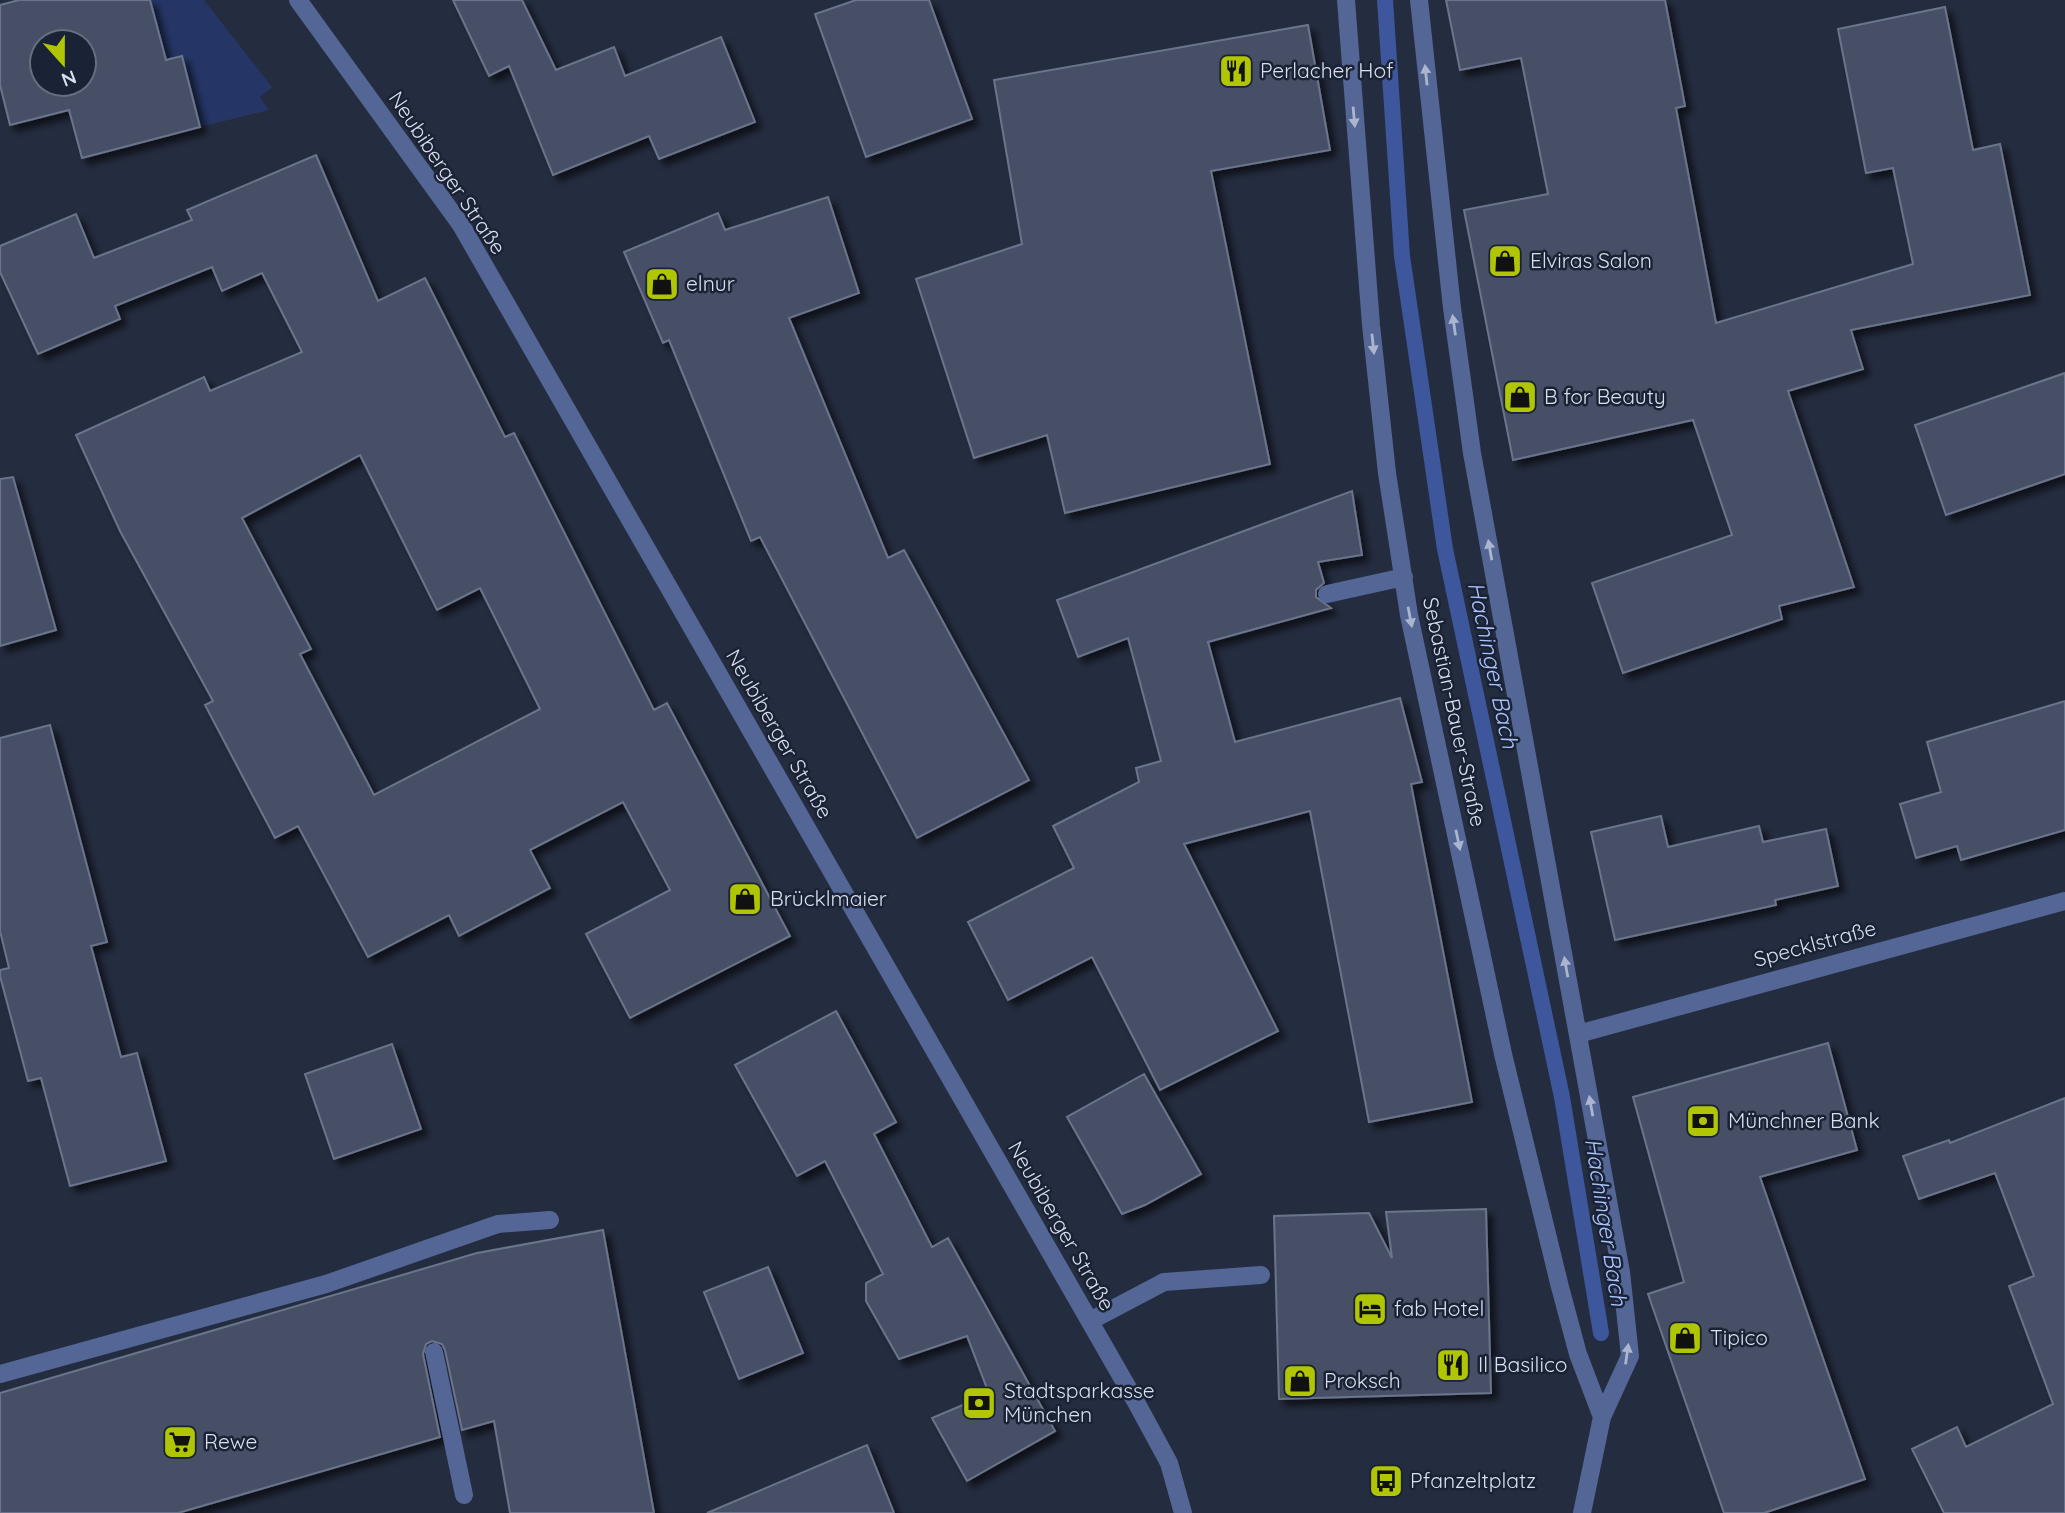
<svg xmlns="http://www.w3.org/2000/svg" width="2065" height="1513" viewBox="0 0 2065 1513" font-family="Quicksand,sans-serif">
	<defs>
		<filter id="shadow"><feDropShadow dx="6" dy="6" stdDeviation="3.5" flood-color="#0009"/></filter>
	</defs>
	<rect width="100%" height="100%" fill="#242c3f"/>
	<path fill="#253566" d="M 150,0 L 204,0 L 272,87 L 260,97 L 269,110 L 200,127 L 182,57 L 166,60 Z"/>
	<g fill="none" stroke-linecap="round" stroke-linejoin="round">
		<path stroke="#3e569b" stroke-width="16" d="M 1385,0 L 1402,256 L 1445,549 L 1562,1097 L 1601,1333"/>
	</g>
	<path fill="#475066" stroke="#6a748b" stroke-width="2" fill-rule="evenodd" filter="url(#shadow)" d="M 19,0 L 150,0 L 166,60 L 182,56 L 200,127 L 82,158 L 69,110 L 10,125 L 0,85 L 0,5 ZM 42,42 L 84,42 L 84,84 L 42,84 Z
		M 453,0 L 522,0 L 556,70 L 614,47 L 625,76 L 721,37 L 755,122 L 659,159 L 649,136 L 553,175 L 509,66 L 489,76 Z
		M 856,0 L 929,0 L 972,119 L 866,157 L 815,14 Z
		M 1446,0 L 1665,0 L 1685,106 L 1676,108 L 1716,323 L 1913,264 L 1893,168 L 1866,173 L 1838,29 L 1945,7 L 1973,150 L 2000,144 L 2030,295 L 1851,330 L 1863,369 L 1788,391 L 1854,587 L 1779,606 L 1782,619 L 1623,673 L 1592,583 L 1732,535 L 1693,420 L 1513,460 L 1464,210 L 1548,194 L 1521,58 L 1460,70 Z
		M 1308,25 L 1330,150 L 1211,171 L 1270,464 L 1065,513 L 1047,435 L 974,458 L 916,279 L 1022,244 L 994,80 Z
		M 316,155 L 378,301 L 425,278 L 505,437 L 514,433 L 654,710 L 667,703 L 790,936 L 630,1018 L 586,934 L 670,890 L 623,802 L 530,850 L 550,888 L 459,936 L 449,915 L 368,957 L 298,826 L 275,838 L 205,705 L 213,701 L 120,531 L 76,435 L 204,377 L 210,391 L 302,352 L 262,273 L 222,291 L 212,267 L 115,306 L 120,319 L 38,354 L 0,272 L 0,246 L 76,214 L 94,258 L 192,220 L 187,210 ZM 360,455 L 437,610 L 480,588 L 540,709 L 374,795 L 300,654 L 311,649 L 242,518 Z
		M 828,197 L 859,293 L 789,318 L 888,558 L 904,550 L 1029,780 L 917,838 L 760,537 L 751,541 L 669,340 L 663,343 L 624,252 L 718,213 L 725,230 Z
		M 2065,373 L 2065,474 L 1946,515 L 1915,425 Z
		M 13,477 L 56,630 L 0,646 L 0,479 Z
		M 1352,491 L 1362,555 L 1318,562 L 1324,583 L 1316,590 L 1316,597 L 1331,608 L 1208,642 L 1235,742 L 1400,698 L 1422,782 L 1411,784 L 1472,1102 L 1369,1122 L 1310,811 L 1184,844 L 1278,1031 L 1160,1090 L 1092,957 L 1008,1000 L 968,922 L 1074,868 L 1053,826 L 1139,782 L 1136,768 L 1161,761 L 1128,638 L 1078,657 L 1057,600 Z
		M 2065,701 L 2065,830 L 1961,860 L 1957,846 L 1916,858 L 1900,804 L 1941,792 L 1927,742 Z
		M 50,725 L 107,942 L 91,946 L 121,1057 L 137,1053 L 166,1161 L 70,1186 L 41,1078 L 28,1081 L 0,976 L 0,970 L 9,968 L 0,931 L 0,738 Z
		M 1661,816 L 1668,847 L 1759,826 L 1763,842 L 1826,829 L 1838,886 L 1775,900 L 1776,905 L 1615,940 L 1591,832 Z
		M 836,1011 L 896,1122 L 874,1134 L 932,1247 L 948,1238 L 1055,1431 L 967,1481 L 932,1418 L 989,1394 L 967,1336 L 899,1359 L 866,1301 L 866,1283 L 883,1274 L 825,1161 L 797,1176 L 735,1065 Z
		M 1828,1043 L 1857,1150 L 1760,1177 L 1865,1479 L 1764,1513 L 1724,1513 L 1648,1294 L 1684,1282 L 1633,1097 Z
		M 392,1044 L 421,1129 L 334,1159 L 305,1074 Z
		M 1144,1074 L 1201,1174 L 1145,1205 L 1122,1214 L 1067,1117 Z
		M 2065,1098 L 2065,1513 L 1944,1513 L 1912,1449 L 1957,1427 L 1966,1447 L 2053,1404 L 2009,1286 L 2034,1276 L 1995,1173 L 1919,1199 L 1903,1156 L 1949,1140 L 1950,1143 Z
		M 1486,1209 L 1491,1393 L 1279,1399 L 1274,1216 L 1369,1213 L 1392,1258 L 1386,1212 Z
		M 603,1230 L 654,1513 L 510,1513 L 494,1421 L 462,1430 L 445,1350 L 442,1344 L 432,1341 L 426,1344 L 423,1354 L 440,1437 L 178,1513 L 0,1513 L 0,1393 L 477,1253 Z
		M 768,1267 L 803,1353 L 739,1379 L 704,1292 Z
		M 867,1445 L 894,1513 L 707,1513 Z"/>
	<g fill="none" stroke-linecap="round" stroke-linejoin="round">
		<path stroke="#536695" stroke-width="18" d="M 298,0 L 461,225 L 1136,1402 L 1169,1463 L 1183,1513
			M 1346,0 L 1371,325 L 1387,473 L 1409,615 L 1503,1054 L 1560,1287 L 1578,1354 L 1602,1417
			M 1419,0 L 1452,308 L 1472,453 L 1621,1272 L 1630,1356 L 1602,1417 L 1582,1513
			M 1327,594 L 1404,577
			M 1578,1034 L 2065,901
			M 1090,1321 L 1164,1282 L 1261,1275
			M 434,1352 L 464,1495
			M 0,1374 L 326,1284 L 498,1224 L 550,1220"/>
	</g>
	<defs><path id="oneway-solid" d="M-6-.8H1V-3.2L6.5 0L1 3.2V.8H-6Z" transform="scale(1.75)"/></defs>
	<g fill="#abb5ce">
		<use href="#oneway-solid" transform="translate(1426 75) rotate(-96)"/>
		<use href="#oneway-solid" transform="translate(1354 117) rotate(85)"/>
		<use href="#oneway-solid" transform="translate(1454 325) rotate(-98)"/>
		<use href="#oneway-solid" transform="translate(1373 344) rotate(84)"/>
		<use href="#oneway-solid" transform="translate(1490 550) rotate(-100)"/>
		<use href="#oneway-solid" transform="translate(1410 617) rotate(79)"/>
		<use href="#oneway-solid" transform="translate(1458 840) rotate(78)"/>
		<use href="#oneway-solid" transform="translate(1566 967) rotate(-100)"/>
		<use href="#oneway-solid" transform="translate(1591 1106) rotate(-100)"/>
		<use href="#oneway-solid" transform="translate(1627 1354) rotate(-82)"/>
	</g>
	<defs>
		<g id="restaurant-square" transform="scale(1.75)"><rect x="-9" y="-9" width="18" height="18" rx="4" fill="#b0c503" stroke="#1a2235"/><path d="M-5-6h1v4h1v-4h1v4h1v-4h1v5L-1.5 .5V6h-2V.5L-5-1ZM5-6V6H3V1.5H1.5Q1.5-4 5-6Z" fill="#111"/></g>
		<g id="shop-square" transform="scale(1.75)"><rect x="-9" y="-9" width="18" height="18" rx="4" fill="#b0c503" stroke="#1a2235"/><path d="M-5-2.5h2.3a2.7 3.5 0 0 1 5.4 0H5L5.5 6h-11ZM-1.5-2.5h3a1.5 2.3 0 0 0-3 0Z" fill="#111"/></g>
		<g id="bank-square" transform="scale(1.75)"><rect x="-9" y="-9" width="18" height="18" rx="4" fill="#b0c503" stroke="#1a2235"/><path d="M-6-4H6V4H-6ZM0-2.3a2.3 2.3 0 1 0 0 4.6a2.3 2.3 0 1 0 0-4.6Z" fill="#111"/></g>
		<g id="hotel-square" transform="scale(1.75)"><rect x="-9" y="-9" width="18" height="18" rx="4" fill="#b0c503" stroke="#1a2235"/><path d="M-6-4.5h1.5V1H6V5H4.5V3h-9V5H-6ZM-4 0a1.8 1.8 0 1 1 3.6 0ZM.5 0V-2.5h3Q6-2.5 6 0Z" fill="#111"/></g>
		<g id="supermarket-square" transform="scale(1.75)"><rect x="-9" y="-9" width="18" height="18" rx="4" fill="#b0c503" stroke="#1a2235"/><path d="M-6-5.5h2.5l.6 2H6L4.5 2H-2.5L-4.4-4H-6ZM-1.5 3.2a1.3 1.3 0 1 0 .1 0ZM3 3.2a1.3 1.3 0 1 0 .1 0Z" fill="#111"/></g>
		<g id="bus-square" transform="scale(1.75)"><rect x="-9" y="-9" width="18" height="18" rx="4" fill="#b0c503" stroke="#1a2235"/><path d="M-5-6H5V4H4V6H2V4H-2V6H-4V4H-5ZM-3.5-4V0h7V-4ZM-3.5 1.2v1.5H-2V1.2ZM2 1.2v1.5H3.5V1.2Z" fill="#111"/></g>
	</defs>
	<g fill-rule="evenodd">
		<use href="#restaurant-square" x="1236" y="71"/>
		<use href="#shop-square" x="1505" y="261"/>
		<use href="#shop-square" x="662" y="284"/>
		<use href="#shop-square" x="1520" y="397"/>
		<use href="#shop-square" x="745" y="899"/>
		<use href="#bank-square" x="1703" y="1121"/>
		<use href="#hotel-square" x="1370" y="1309"/>
		<use href="#shop-square" x="1685" y="1338"/>
		<use href="#restaurant-square" x="1453" y="1365"/>
		<use href="#shop-square" x="1300" y="1381"/>
		<use href="#bank-square" x="979" y="1403"/>
		<use href="#supermarket-square" x="180" y="1442"/>
		<use href="#bus-square" x="1386" y="1481"/>
	</g>
	<g text-anchor="middle" stroke-width="5" stroke-linejoin="round" paint-order="stroke">
		<g font-size="21" fill="#dadfed" stroke="#1a2235" text-anchor="start">
			<text x="1260" y="78">Perlacher Hof</text>
			<text x="1530" y="268">Elviras Salon</text>
			<text x="686" y="291">elnur</text>
			<text x="1544" y="404">B for Beauty</text>
			<text x="770" y="906">Brücklmaier</text>
			<text x="1728" y="1128">Münchner Bank</text>
			<text x="1394" y="1316">fab Hotel</text>
			<text x="1710" y="1345">Tipico</text>
			<text x="1478" y="1372">Il Basilico</text>
			<text x="1324" y="1388">Proksch</text>
			<text x="1004" y="1398">Stadtsparkasse<tspan x="1004" dy="24">München</tspan></text>
			<text x="204" y="1449">Rewe</text>
			<text x="1410" y="1488">Pfanzeltplatz</text>
		</g>
		<g font-size="21" fill="#dadfed" stroke="#1a2235">
			<text transform="translate(447 173) rotate(56)" y="7">Neubiberger Straße</text>
			<text transform="translate(1454 712) rotate(78)" y="7">Sebastian-Bauer-Straße</text>
			<text transform="translate(779 734) rotate(60)" y="7">Neubiberger Straße</text>
			<text transform="translate(1815 944) rotate(-15)" y="7">Specklstraße</text>
			<text transform="translate(1061 1226) rotate(60)" y="7">Neubiberger Straße</text>
		</g>
		<g font-size="23" font-style="italic" fill="#abc3fe" stroke="#1a2235">
			<text transform="translate(1493 665) rotate(78)" y="8">Hachinger Bach</text>
			<text transform="translate(1606 1222) rotate(81)" y="8">Hachinger Bach</text>
		</g>
	</g>
	<g transform="translate(63 63) rotate(159)"><circle r="33" fill="#1a2235" stroke="#676e7f" stroke-width="2"/>
	<path d="M0-5L12 26L0 18L-12 26Z" fill="#b0c503"/>
	<text y="-10" font-size="19" font-weight="bold" text-anchor="middle" fill="#dadfed">N</text>
	</g>
</svg>
